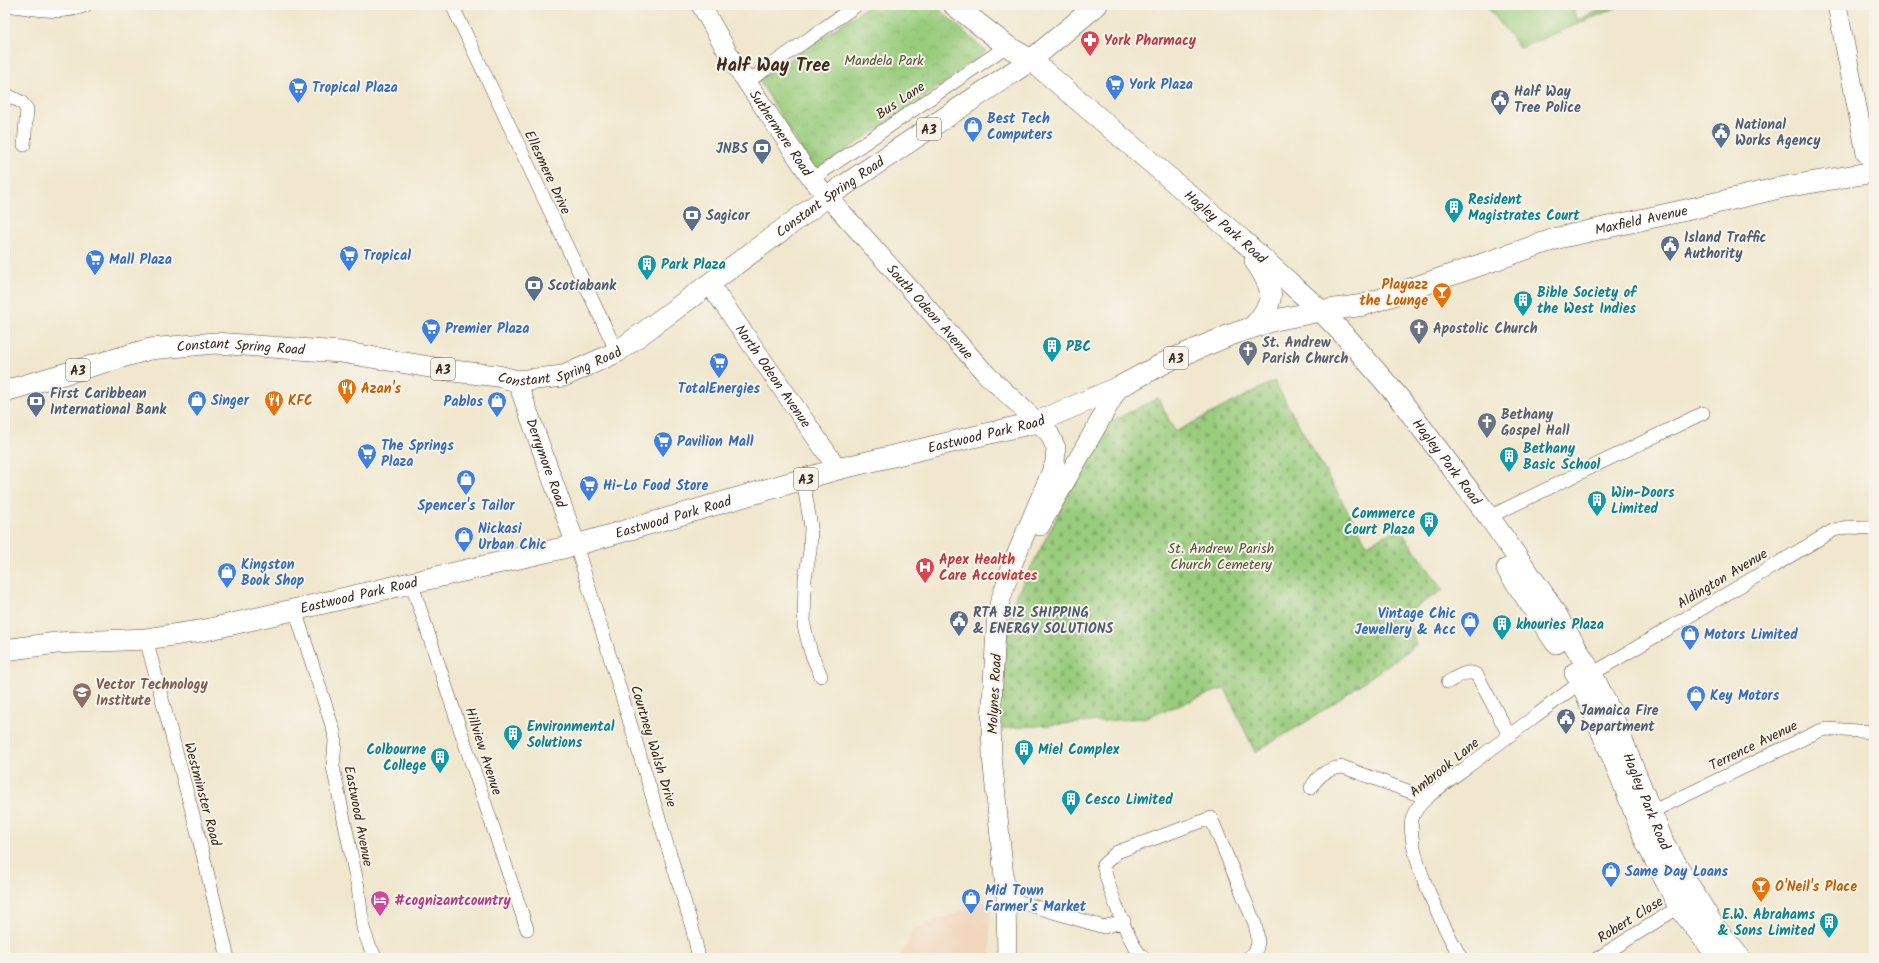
<svg xmlns="http://www.w3.org/2000/svg" width="1879" height="963" viewBox="0 0 1879 963" font-family="Kalam,sans-serif">
	<defs>
		<pattern id="cemetery-stones" width="16" height="16" patternUnits="userSpaceOnUse"><rect width="16" height="16" fill="#99cc7d"/><path d="M2 7V4a2 2 0 0 1 4 0v3zM10 15v-3a2 2 0 0 1 4 0v3z" fill="#85af6c"/></pattern>
		<pattern id="park-crowns" width="20" height="18" patternUnits="userSpaceOnUse"><rect width="20" height="18" fill="#99cc7d"/><path d="M2 6a3 3 0 1 1 6 0M12 15a3 3 0 1 1 6 0" fill="none" stroke="#85af6c"/></pattern>
	</defs>
	<rect width="100%" height="100%" fill="#f7f3e8"/>
	<filter id="ink" filterUnits="userSpaceOnUse"><feTurbulence type="fractalNoise" baseFrequency=".025" numOctaves="2"/><feDisplacementMap in="SourceGraphic" scale="8" xChannelSelector="R" yChannelSelector="G"/><feConvolveMatrix kernelMatrix="1 2 1 2 8 2 1 2 1" color-interpolation-filters="sRGB"/></filter>
	<filter id="wash" filterUnits="userSpaceOnUse"><feTurbulence type="fractalNoise" baseFrequency=".012" numOctaves="4" result="noise"/><feDisplacementMap in="SourceGraphic" scale="16" xChannelSelector="R" yChannelSelector="G"/><feGaussianBlur stdDeviation="0.9" result="paint"/><feColorMatrix in="noise" values="0 0 0 0 0 0 0 0 0 0 0 0 0 0 0 0 0 1.4 0 .05"/><feComposite in="paint" operator="in"/></filter>
	<g filter="url(#wash)">
		<rect width="100%" height="100%" fill="#f0e7ce"/>
		<path fill="#f1d5bd" d="M 990,900 L 990,958 L 901,958 L 914,929 Z"/>
		<path fill="url(#cemetery-stones)" stroke="#6a7b4e" d="M 1274,381 L 1367,545 L 1399,528 L 1443,590 L 1406,613 L 1416,645 L 1314,717 L 1255,752 L 1225,688 L 1143,718 L 995,729 L 1012,604 L 1104,425 L 1158,398 L 1175,432 Z"/>
		<path fill="url(#park-crowns)" stroke="#6a7b4e" d="M 870,5 L 934,5 L 986,51 L 928,95 L 815,171 L 759,80 Z"/>
		<path fill="#99cc7d" stroke="#6a7b4e" d="M 1486,5 L 1585,5 L 1573,11 L 1578,20 L 1602,9 L 1600,5 L 1623,5 L 1520,48 Z"/>
	</g>
	<g filter="url(#ink)">
		<g fill="none" stroke-linecap="round" stroke-linejoin="round">
			<g stroke="#564638" stroke-width="14">
				<path id="street" d="M 6,5 C 33,8 60,16 86,5
					M 452,5 L 617,352
					M 747,82 L 857,5
					M 5,94 L 21,102 L 27,109 L 24,145
					M 812,179 L 1007,46
					M 803,480 L 811,527 L 810,551 L 805,578 L 804,626 L 811,653 L 821,676
					M 1489,517 L 1703,413
					M 576,545 L 692,927 L 699,958
					M 411,582 L 527,929
					M 295,610 L 334,732 L 335,741 L 333,767 L 358,887 L 363,928 L 369,945 L 376,958
					M 146,639 L 197,830 L 228,958
					M 1592,674 L 1834,530 L 1847,527 L 1874,528
					M 1448,682 C 1457,677 1467,669 1477,675 L 1509,735
					M 1311,788 C 1318,775 1328,768 1343,767 L 1427,798
					M 1651,812 L 1819,731 L 1827,729 L 1874,732
					M 1006,898 L 1104,927 L 1124,921
					M 1144,958 C 1129,948 1108,884 1103,865 L 1117,852 L 1211,818 L 1255,924 C 1258,937 1262,951 1247,958
					M 1461,958 C 1444,928 1406,853 1412,819 C 1414,810 1421,803 1428,797 C 1445,782 1465,769 1483,755 C 1516,731 1548,706 1581,682
					M 1598,958 L 1679,907"/>
			</g>
			<g stroke="#564638" stroke-width="20">
				<g id="secondary">
					<path id="s1" d="M 701,5 L 732,60 L 812,179 L 986,374 L 1049,433 L 1056,448 L 1055,463 L 1012,565 L 997,611 L 991,721 L 992,756 L 1006,898 L 1007,958"/>
					<path d="M 1837,5 L 1864,143 L 1866,153 L 1874,163"/>
					<path id="s2" d="M 709,283 L 838,469"/>
					<path id="s3" d="M 517,381 L 576,545"/>
					<path d="M 1040,526 L 1119,387"/>
				</g>
			</g>
			<g stroke="#564638" stroke-width="22">
				<g id="primary">
					<path id="s4" d="M 954,5 L 1007,46 L 1031,60 L 1242,240 L 1321,311 L 1349,340 L 1399,398 L 1489,517 L 1546,598 L 1592,674 L 1611,713 L 1664,844 L 1713,925 L 1740,958"/>
					<path d="M 1253,327 C 1277,299 1275,291 1255,261"/>
					<path id="s5" d="M 5,391 L 150,349 L 215,343 L 341,352 L 453,371 L 498,376 L 517,381 L 564,376 L 617,352 L 827,197 L 1031,60 L 1097,5"/>
					<path d="M 1507,569 L 1556,643"/>
					<path id="s6" d="M 5,650 L 56,643 L 146,639 L 206,630 L 576,545 L 838,469 L 1037,422 L 1119,387 L 1168,361 L 1230,335 L 1275,320 L 1321,311 L 1364,305 L 1558,238 L 1686,210 L 1779,188 L 1874,172"/>
					<path d="M 1575,673 L 1581,682 L 1622,780 L 1646,842 L 1679,907 L 1719,958"/>
				</g>
			</g>
			<use href="#street" stroke="#fff" stroke-width="13"/>
			<use href="#secondary" stroke="#fff" stroke-width="19"/>
			<use href="#primary" stroke="#fff" stroke-width="21"/>
		</g>
	</g>
	<defs>
		<g id="pharmacy-pin" transform="scale(1)"><path d="M0 17L-7.5 6A9.5 9.5 0 1 1 7.5 6Z" fill="#e0444e" stroke="#f7f3e8"/><path d="M-2-6h4v4h4v4h-4v4h-4v-4h-4v-4h4Z" fill="#fff"/></g>
		<g id="supermarket-pin" transform="scale(1)"><path d="M0 17L-7.5 6A9.5 9.5 0 1 1 7.5 6Z" fill="#3f7fe0" stroke="#f7f3e8"/><path d="M-6-5.5h2.5l.6 2H6L4.5 2H-2.5L-4.4-4H-6ZM-1.5 3.2a1.3 1.3 0 1 0 .1 0ZM3 3.2a1.3 1.3 0 1 0 .1 0Z" fill="#fff"/></g>
		<g id="civic-pin" transform="scale(1)"><path d="M0 17L-7.5 6A9.5 9.5 0 1 1 7.5 6Z" fill="#5c6f8a" stroke="#f7f3e8"/><path d="M-.6-6.5H3V-4.5H.6V-3L4-1V1h2V6H-6V1h2V-1L-.6-3ZM-1.2 2.5V6h2.4V2.5Z" fill="#fff"/></g>
		<g id="shop-pin" transform="scale(1)"><path d="M0 17L-7.5 6A9.5 9.5 0 1 1 7.5 6Z" fill="#3f7fe0" stroke="#f7f3e8"/><path d="M-5-2.5h2.3a2.7 3.5 0 0 1 5.4 0H5L5.5 6h-11ZM-1.5-2.5h3a1.5 2.3 0 0 0-3 0Z" fill="#fff"/></g>
		<g id="bank-pin" transform="scale(1)"><path d="M0 17L-7.5 6A9.5 9.5 0 1 1 7.5 6Z" fill="#5c6f8a" stroke="#f7f3e8"/><path d="M-6-4H6V4H-6ZM0-2.3a2.3 2.3 0 1 0 0 4.6a2.3 2.3 0 1 0 0-4.6Z" fill="#fff"/></g>
		<g id="building-pin" transform="scale(1)"><path d="M0 17L-7.5 6A9.5 9.5 0 1 1 7.5 6Z" fill="#0f9aa8" stroke="#f7f3e8"/><path d="M-4-6H4V6H1V3H-1V6H-4ZM-2.5-4.3h1.7v1.8h-1.7ZM.8-4.3h1.7v1.8H.8ZM-2.5-1h1.7V.8h-1.7ZM.8-1h1.7V.8H.8Z" fill="#fff"/></g>
		<g id="bar-pin" transform="scale(1)"><path d="M0 17L-7.5 6A9.5 9.5 0 1 1 7.5 6Z" fill="#e8710a" stroke="#f7f3e8"/><path d="M-6-5H6L.8 .8V4.5H3.5V6h-7V4.5H-.8V.8Z" fill="#fff"/></g>
		<g id="church-pin" transform="scale(1)"><path d="M0 17L-7.5 6A9.5 9.5 0 1 1 7.5 6Z" fill="#6b7280" stroke="#f7f3e8"/><path d="M-1.2-6h2.4v3.5h3.3v2.4h-3.3V6h-2.4V-.1h-3.3v-2.4h3.3Z" fill="#fff"/></g>
		<g id="restaurant-pin" transform="scale(1)"><path d="M0 17L-7.5 6A9.5 9.5 0 1 1 7.5 6Z" fill="#e8710a" stroke="#f7f3e8"/><path d="M-5-6h1v4h1v-4h1v4h1v-4h1v5L-1.5 .5V6h-2V.5L-5-1ZM5-6V6H3V1.5H1.5Q1.5-4 5-6Z" fill="#fff"/></g>
		<g id="hospital-pin" transform="scale(1)"><path d="M0 17L-7.5 6A9.5 9.5 0 1 1 7.5 6Z" fill="#e0444e" stroke="#f7f3e8"/><path d="M-5-5h3v3.5h4V-5h3V5h-3V1.5h-4V5h-3Z" fill="#fff"/></g>
		<g id="school-pin" transform="scale(1)"><path d="M0 17L-7.5 6A9.5 9.5 0 1 1 7.5 6Z" fill="#8d6e63" stroke="#f7f3e8"/><path d="M0-5L7-2L0 1L-7-2ZM-4 1L0 2.5L4 1V4Q0 6-4 4Z" fill="#fff"/></g>
		<g id="hotel-pin" transform="scale(1)"><path d="M0 17L-7.5 6A9.5 9.5 0 1 1 7.5 6Z" fill="#d1479c" stroke="#f7f3e8"/><path d="M-6-4.5h1.5V1H6V5H4.5V3h-9V5H-6ZM-4 0a1.8 1.8 0 1 1 3.6 0ZM.5 0V-2.5h3Q6-2.5 6 0Z" fill="#fff"/></g>
	</defs>
	<g fill-rule="evenodd">
		<use href="#pharmacy-pin" x="1090" y="40"/>
		<use href="#supermarket-pin" x="1115" y="84"/>
		<use href="#supermarket-pin" x="298" y="87"/>
		<use href="#civic-pin" x="1500" y="99"/>
		<use href="#shop-pin" x="973" y="126"/>
		<use href="#civic-pin" x="1721" y="132"/>
		<use href="#bank-pin" x="762" y="148"/>
		<use href="#building-pin" x="1454" y="207"/>
		<use href="#bank-pin" x="692" y="215"/>
		<use href="#civic-pin" x="1670" y="245"/>
		<use href="#supermarket-pin" x="349" y="255"/>
		<use href="#supermarket-pin" x="95" y="259"/>
		<use href="#building-pin" x="647" y="264"/>
		<use href="#bank-pin" x="534" y="285"/>
		<use href="#bar-pin" x="1442" y="292"/>
		<use href="#building-pin" x="1523" y="300"/>
		<use href="#supermarket-pin" x="431" y="328"/>
		<use href="#church-pin" x="1419" y="328"/>
		<use href="#building-pin" x="1052" y="346"/>
		<use href="#church-pin" x="1248" y="350"/>
		<use href="#supermarket-pin" x="719" y="362"/>
		<use href="#restaurant-pin" x="347" y="388"/>
		<use href="#shop-pin" x="197" y="400"/>
		<use href="#restaurant-pin" x="274" y="400"/>
		<use href="#bank-pin" x="36" y="401"/>
		<use href="#shop-pin" x="497" y="401"/>
		<use href="#church-pin" x="1487" y="422"/>
		<use href="#supermarket-pin" x="663" y="441"/>
		<use href="#supermarket-pin" x="367" y="453"/>
		<use href="#building-pin" x="1509" y="456"/>
		<use href="#shop-pin" x="466" y="479"/>
		<use href="#supermarket-pin" x="589" y="485"/>
		<use href="#building-pin" x="1597" y="500"/>
		<use href="#building-pin" x="1429" y="521"/>
		<use href="#shop-pin" x="464" y="536"/>
		<use href="#hospital-pin" x="925" y="567"/>
		<use href="#shop-pin" x="227" y="572"/>
		<use href="#civic-pin" x="959" y="620"/>
		<use href="#shop-pin" x="1470" y="621"/>
		<use href="#building-pin" x="1502" y="624"/>
		<use href="#shop-pin" x="1690" y="634"/>
		<use href="#school-pin" x="82" y="692"/>
		<use href="#shop-pin" x="1696" y="695"/>
		<use href="#civic-pin" x="1566" y="718"/>
		<use href="#building-pin" x="513" y="734"/>
		<use href="#building-pin" x="1024" y="749"/>
		<use href="#building-pin" x="440" y="757"/>
		<use href="#building-pin" x="1071" y="799"/>
		<use href="#shop-pin" x="1611" y="871"/>
		<use href="#bar-pin" x="1761" y="886"/>
		<use href="#shop-pin" x="971" y="898"/>
		<use href="#hotel-pin" x="380" y="900"/>
		<use href="#building-pin" x="1829" y="922"/>
	</g>
	<g text-anchor="middle" stroke-width="4" stroke-linejoin="round" paint-order="stroke">
		<g fill="#f7f3e8" stroke="#73665b" stroke-width="1">
			<rect x="917" y="118" width="24" height="22" rx="3"/>
			<rect x="1164" y="347" width="24" height="22" rx="3"/>
			<rect x="431" y="358" width="24" height="22" rx="3"/>
			<rect x="66" y="359" width="24" height="22" rx="3"/>
			<rect x="794" y="468" width="24" height="22" rx="3"/>
		</g>
		<g font-size="13" font-weight="bold" fill="#3b2a1e">
			<text x="929" y="134">A3</text>
			<text x="1176" y="363">A3</text>
			<text x="443" y="374">A3</text>
			<text x="78" y="375">A3</text>
			<text x="806" y="484">A3</text>
		</g>
		<g font-size="14" font-weight="bold" fill="#be3a42" stroke="#f7f3e8" text-anchor="start">
			<text x="1104" y="45">York Pharmacy</text>
			<text x="939" y="564">Apex Health<tspan x="939" dy="16">Care Accoviates</tspan></text>
		</g>
		<g font-size="14" fill="#525236" stroke="#f7f3e8">
			<text x="884" y="65">Mandela Park</text>
			<text x="1221" y="553">St. Andrew Parish<tspan x="1221" dy="16">Church Cemetery</tspan></text>
		</g>
		<g font-size="14" font-weight="bold" fill="#366cbe" stroke="#f7f3e8" text-anchor="start">
			<text x="1129" y="89">York Plaza</text>
			<text x="312" y="92">Tropical Plaza</text>
			<text x="987" y="123">Best Tech<tspan x="987" dy="16">Computers</tspan></text>
			<text x="363" y="260">Tropical</text>
			<text x="109" y="264">Mall Plaza</text>
			<text x="445" y="333">Premier Plaza</text>
			<text x="719" y="393" text-anchor="middle">TotalEnergies</text>
			<text x="211" y="405">Singer</text>
			<text x="483" y="406" text-anchor="end">Pablos</text>
			<text x="677" y="446">Pavilion Mall</text>
			<text x="381" y="450">The Springs<tspan x="381" dy="16">Plaza</tspan></text>
			<text x="603" y="490">Hi-Lo Food Store</text>
			<text x="466" y="510" text-anchor="middle">Spencer's Tailor</text>
			<text x="478" y="533">Nickasi<tspan x="478" dy="16">Urban Chic</tspan></text>
			<text x="241" y="569">Kingston<tspan x="241" dy="16">Book Shop</tspan></text>
			<text x="1456" y="618" text-anchor="end">Vintage Chic<tspan x="1456" dy="16">Jewellery &amp; Acc</tspan></text>
			<text x="1704" y="639">Motors Limited</text>
			<text x="1710" y="700">Key Motors</text>
			<text x="1625" y="876">Same Day Loans</text>
			<text x="985" y="895">Mid Town<tspan x="985" dy="16">Farmer's Market</tspan></text>
		</g>
		<g font-size="14" font-weight="bold" fill="#4e5e75" stroke="#f7f3e8" text-anchor="start">
			<text x="1514" y="96">Half Way<tspan x="1514" dy="16">Tree Police</tspan></text>
			<text x="1735" y="129">National<tspan x="1735" dy="16">Works Agency</tspan></text>
			<text x="748" y="153" text-anchor="end">JNBS</text>
			<text x="706" y="220">Sagicor</text>
			<text x="1684" y="242">Island Traffic<tspan x="1684" dy="16">Authority</tspan></text>
			<text x="548" y="290">Scotiabank</text>
			<text x="50" y="398">First Caribbean<tspan x="50" dy="16">International Bank</tspan></text>
			<text x="973" y="617">RTA BIZ SHIPPING<tspan x="973" dy="16">&amp; ENERGY SOLUTIONS</tspan></text>
			<text x="1580" y="715">Jamaica Fire<tspan x="1580" dy="16">Department</tspan></text>
		</g>
		<g font-size="14" fill="#3b2a1e" stroke="#f7f3e8">
			<text transform="translate(900 100) rotate(-34)" y="5">Bus Lane</text>
			<text dy="5" stroke="none"><textPath href="#s1" startOffset="151">Suthermere Road</textPath></text>
			<text transform="translate(548 172) rotate(65)" y="5">Ellesmere Drive</text>
			<text dy="5" stroke="none"><textPath href="#s5" startOffset="890">Constant Spring Road</textPath></text>
			<text dy="5" stroke="none"><textPath href="#s6" startOffset="1699">Maxfield Avenue</textPath></text>
			<text dy="5" stroke="none"><textPath href="#s4" startOffset="351">Hagley Park Road</textPath></text>
			<text dy="5" stroke="none"><textPath href="#s1" startOffset="384">South Odeon Avenue</textPath></text>
			<text dy="5" stroke="none"><textPath href="#s5" startOffset="242">Constant Spring Road</textPath></text>
			<text dy="5" stroke="none"><textPath href="#s5" startOffset="566">Constant Spring Road</textPath></text>
			<text dy="5" stroke="none"><textPath href="#s2" startOffset="113">North Odeon Avenue</textPath></text>
			<text dy="5" stroke="none"><textPath href="#s6" startOffset="1007">Eastwood Park Road</textPath></text>
			<text dy="5" stroke="none"><textPath href="#s4" startOffset="675">Hagley Park Road</textPath></text>
			<text dy="5" stroke="none"><textPath href="#s3" startOffset="87">Derrymore Road</textPath></text>
			<text dy="5" stroke="none"><textPath href="#s6" startOffset="683">Eastwood Park Road</textPath></text>
			<text transform="translate(1722 578) rotate(-31)" y="5">Aldington Avenue</text>
			<text dy="5" stroke="none"><textPath href="#s6" startOffset="359">Eastwood Park Road</textPath></text>
			<text transform="translate(994 694) rotate(-87)" y="5">Molynes Road</text>
			<text transform="translate(1753 745) rotate(-26)" y="5">Terrence Avenue</text>
			<text transform="translate(654 746) rotate(73)" y="5">Courtney Walsh Drive</text>
			<text transform="translate(484 751) rotate(72)" y="5">Hillview Avenue</text>
			<text transform="translate(1444 767) rotate(-39)" y="5">Ambrook Lane</text>
			<text transform="translate(203 794) rotate(75)" y="5">Westminster Road</text>
			<text dy="5" stroke="none"><textPath href="#s4" startOffset="1071">Hagley Park Road</textPath></text>
			<text transform="translate(359 816) rotate(79)" y="5">Eastwood Avenue</text>
			<text transform="translate(1630 919) rotate(-32)" y="5">Robert Close</text>
		</g>
		<g font-size="14" font-weight="bold" fill="#0d838f" stroke="#f7f3e8" text-anchor="start">
			<text x="1468" y="204">Resident<tspan x="1468" dy="16">Magistrates Court</tspan></text>
			<text x="661" y="269">Park Plaza</text>
			<text x="1537" y="297">Bible Society of<tspan x="1537" dy="16">the West Indies</tspan></text>
			<text x="1066" y="351">PBC</text>
			<text x="1523" y="453">Bethany<tspan x="1523" dy="16">Basic School</tspan></text>
			<text x="1611" y="497">Win-Doors<tspan x="1611" dy="16">Limited</tspan></text>
			<text x="1415" y="518" text-anchor="end">Commerce<tspan x="1415" dy="16">Court Plaza</tspan></text>
			<text x="1516" y="629">khouries Plaza</text>
			<text x="527" y="731">Environmental<tspan x="527" dy="16">Solutions</tspan></text>
			<text x="426" y="754" text-anchor="end">Colbourne<tspan x="426" dy="16">College</tspan></text>
			<text x="1038" y="754">Miel Complex</text>
			<text x="1085" y="804">Cesco Limited</text>
			<text x="1815" y="919" text-anchor="end">E.W. Abrahams<tspan x="1815" dy="16">&amp; Sons Limited</tspan></text>
		</g>
		<g font-size="14" font-weight="bold" fill="#c56008" stroke="#f7f3e8" text-anchor="start">
			<text x="1428" y="289" text-anchor="end">Playazz<tspan x="1428" dy="16">the Lounge</tspan></text>
			<text x="361" y="393">Azan's</text>
			<text x="288" y="405">KFC</text>
			<text x="1775" y="891">O'Neil's Place</text>
		</g>
		<g font-size="14" font-weight="bold" fill="#5b616d" stroke="#f7f3e8" text-anchor="start">
			<text x="1433" y="333">Apostolic Church</text>
			<text x="1262" y="347">St. Andrew<tspan x="1262" dy="16">Parish Church</tspan></text>
			<text x="1501" y="419">Bethany<tspan x="1501" dy="16">Gospel Hall</tspan></text>
		</g>
		<g font-size="14" font-weight="bold" fill="#785e54" stroke="#f7f3e8" text-anchor="start">
			<text x="96" y="689">Vector Technology<tspan x="96" dy="16">Institute</tspan></text>
		</g>
		<g font-size="14" font-weight="bold" fill="#b23c85" stroke="#f7f3e8" text-anchor="start">
			<text x="394" y="905">#cognizantcountry</text>
		</g>
		<g font-size="18" font-weight="bold" fill="#3b2a1e" stroke="#f7f3e8">
			<text x="773" y="71">Half Way Tree</text>
		</g>
	</g>
	<rect width="1879" height="963" fill="none" stroke="#f7f3e8" stroke-width="20"/>
</svg>
